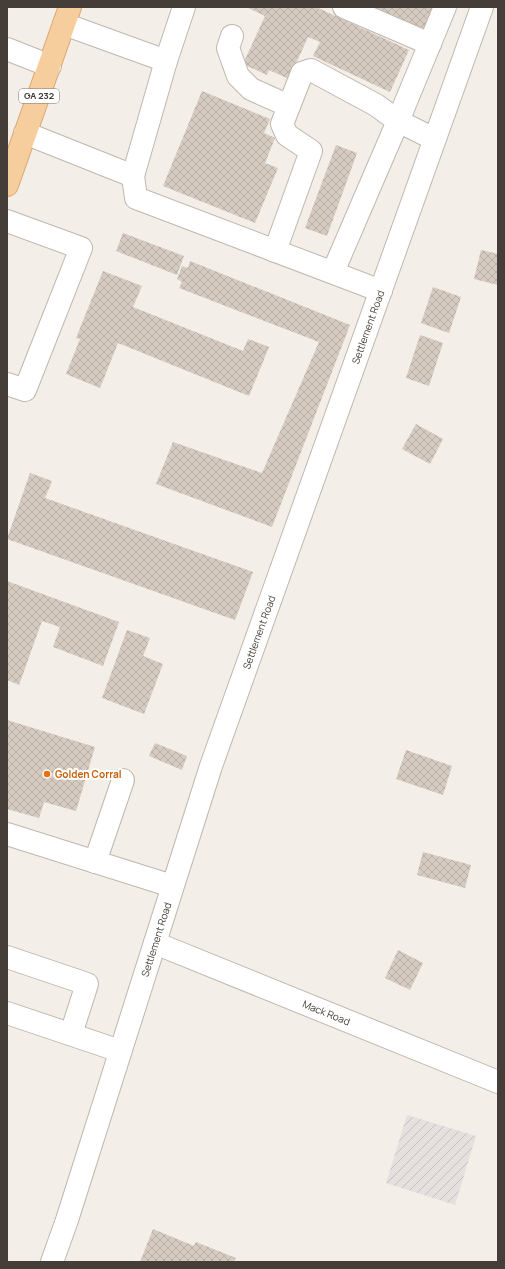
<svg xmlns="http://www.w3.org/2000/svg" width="505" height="1269" viewBox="0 0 505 1269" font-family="Manrope,sans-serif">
	<defs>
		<pattern id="industrial-furrows" width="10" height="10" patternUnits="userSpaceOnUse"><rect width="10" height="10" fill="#e5e0dd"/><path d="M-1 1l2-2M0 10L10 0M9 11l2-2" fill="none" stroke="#c6c1be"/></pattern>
		<pattern id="building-cross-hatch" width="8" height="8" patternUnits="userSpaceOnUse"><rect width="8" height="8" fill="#d6cbc1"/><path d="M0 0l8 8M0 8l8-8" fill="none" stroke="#b9afa6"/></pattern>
	</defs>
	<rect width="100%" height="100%" fill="#f3eee8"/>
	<path fill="url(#industrial-furrows)" d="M 407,1115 L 476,1136 L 455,1205 L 386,1183 Z"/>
	<path fill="url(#building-cross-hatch)" d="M 246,7 L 316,7 L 409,50 L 390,92 L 313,56 L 320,42 L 308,37 L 289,79 L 269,70 L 267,75 L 243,64 L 265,16 Z
		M 364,7 L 436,7 L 425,33 Z
		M 202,91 L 270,119 L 264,133 L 275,138 L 265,163 L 278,168 L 255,223 L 163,186 Z
		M 336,145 L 357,153 L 327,236 L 305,228 Z
		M 123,233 L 184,256 L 177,275 L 116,251 Z
		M 481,250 L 498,254 L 498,285 L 474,279 Z
		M 190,261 L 350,325 L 272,527 L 156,484 L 173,442 L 262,473 L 319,342 L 179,288 L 182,282 L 177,279 L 182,266 L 188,268 Z
		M 103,271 L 142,286 L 133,307 L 243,351 L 248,339 L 269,347 L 249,396 L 118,343 L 100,388 L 66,374 L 80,339 L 76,338 Z
		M 433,287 L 461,297 L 449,333 L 421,323 Z
		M 420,335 L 443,343 L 429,386 L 406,378 Z
		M 416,424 L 443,439 L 430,464 L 402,449 Z
		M 30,473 L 52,481 L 45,498 L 253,572 L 235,620 L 7,539 Z
		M 7,581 L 119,622 L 103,666 L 53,647 L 60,627 L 42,621 L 19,685 L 7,680 Z
		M 127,630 L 150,638 L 143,656 L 163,664 L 144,714 L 102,698 Z
		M 7,720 L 95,747 L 76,811 L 44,802 L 39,818 L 7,809 Z
		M 155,743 L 187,756 L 182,770 L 149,756 Z
		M 406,750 L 452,766 L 443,795 L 396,779 Z
		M 423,852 L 471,865 L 465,888 L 417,875 Z
		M 398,950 L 423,963 L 410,990 L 385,978 Z
		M 153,1229 L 194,1246 L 196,1242 L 236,1258 L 234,1262 L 140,1262 Z"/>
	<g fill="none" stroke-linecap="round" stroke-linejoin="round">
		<g stroke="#c0b7ae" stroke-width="24">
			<g id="minor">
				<path d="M 344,7 L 430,44"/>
				<path d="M 64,24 L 166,61"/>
				<path d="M 232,36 L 228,48 L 238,76 L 251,89 L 289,106"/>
				<path d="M 7,49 L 50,66"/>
				<path d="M 25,133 L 133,176 L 136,198 L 381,291"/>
				<path d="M 434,139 L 398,121 L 445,7"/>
				<path d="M 133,176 L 166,61 L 184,7"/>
				<path d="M 7,221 L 81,248 L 25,390 L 7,384"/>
				<path d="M 275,251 L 311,151 L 287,135 L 282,124 L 302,73 L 311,70 L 376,105 L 398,121 L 333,272"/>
				<path d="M 7,834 L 172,886"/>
				<path d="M 95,862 L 123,780"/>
				<path id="s1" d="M 155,943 L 498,1082"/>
				<path d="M 7,957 L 87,984 L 71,1034"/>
				<path d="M 7,1013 L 120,1051"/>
				<path id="s2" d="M 52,1262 L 67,1220 L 211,766 L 482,7"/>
			</g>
		</g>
		<g stroke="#daa76f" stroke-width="24">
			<path id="major" d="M 7,185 L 70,7"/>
		</g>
		<use href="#minor" stroke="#fff" stroke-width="22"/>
		<use href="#major" stroke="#f6ce9e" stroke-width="22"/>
	</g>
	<circle fill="#e8710a" stroke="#fff" stroke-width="1.5" cx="47" cy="774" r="4"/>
	<g text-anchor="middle" stroke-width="4" stroke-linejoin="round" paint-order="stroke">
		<rect fill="#fff" stroke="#7d7773" stroke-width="1" x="19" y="89" width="40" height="14" rx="3"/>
		<g font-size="9" font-weight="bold" fill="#453d37">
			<text x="39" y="99">GA 232</text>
		</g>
		<g font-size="10" fill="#453d37" stroke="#fff">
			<text dy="4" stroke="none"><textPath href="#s2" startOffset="987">Settlement Road</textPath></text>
			<text dy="4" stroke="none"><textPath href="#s2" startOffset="663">Settlement Road</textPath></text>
			<text dy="4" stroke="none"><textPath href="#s2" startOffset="339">Settlement Road</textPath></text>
			<text dy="4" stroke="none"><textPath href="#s1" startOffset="185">Mack Road</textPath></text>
		</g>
		<g font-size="10" font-weight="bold" fill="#c56008" stroke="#fff" text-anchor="start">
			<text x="55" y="778">Golden Corral</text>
		</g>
	</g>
	<rect width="505" height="1269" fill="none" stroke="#453d37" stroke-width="16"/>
</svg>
